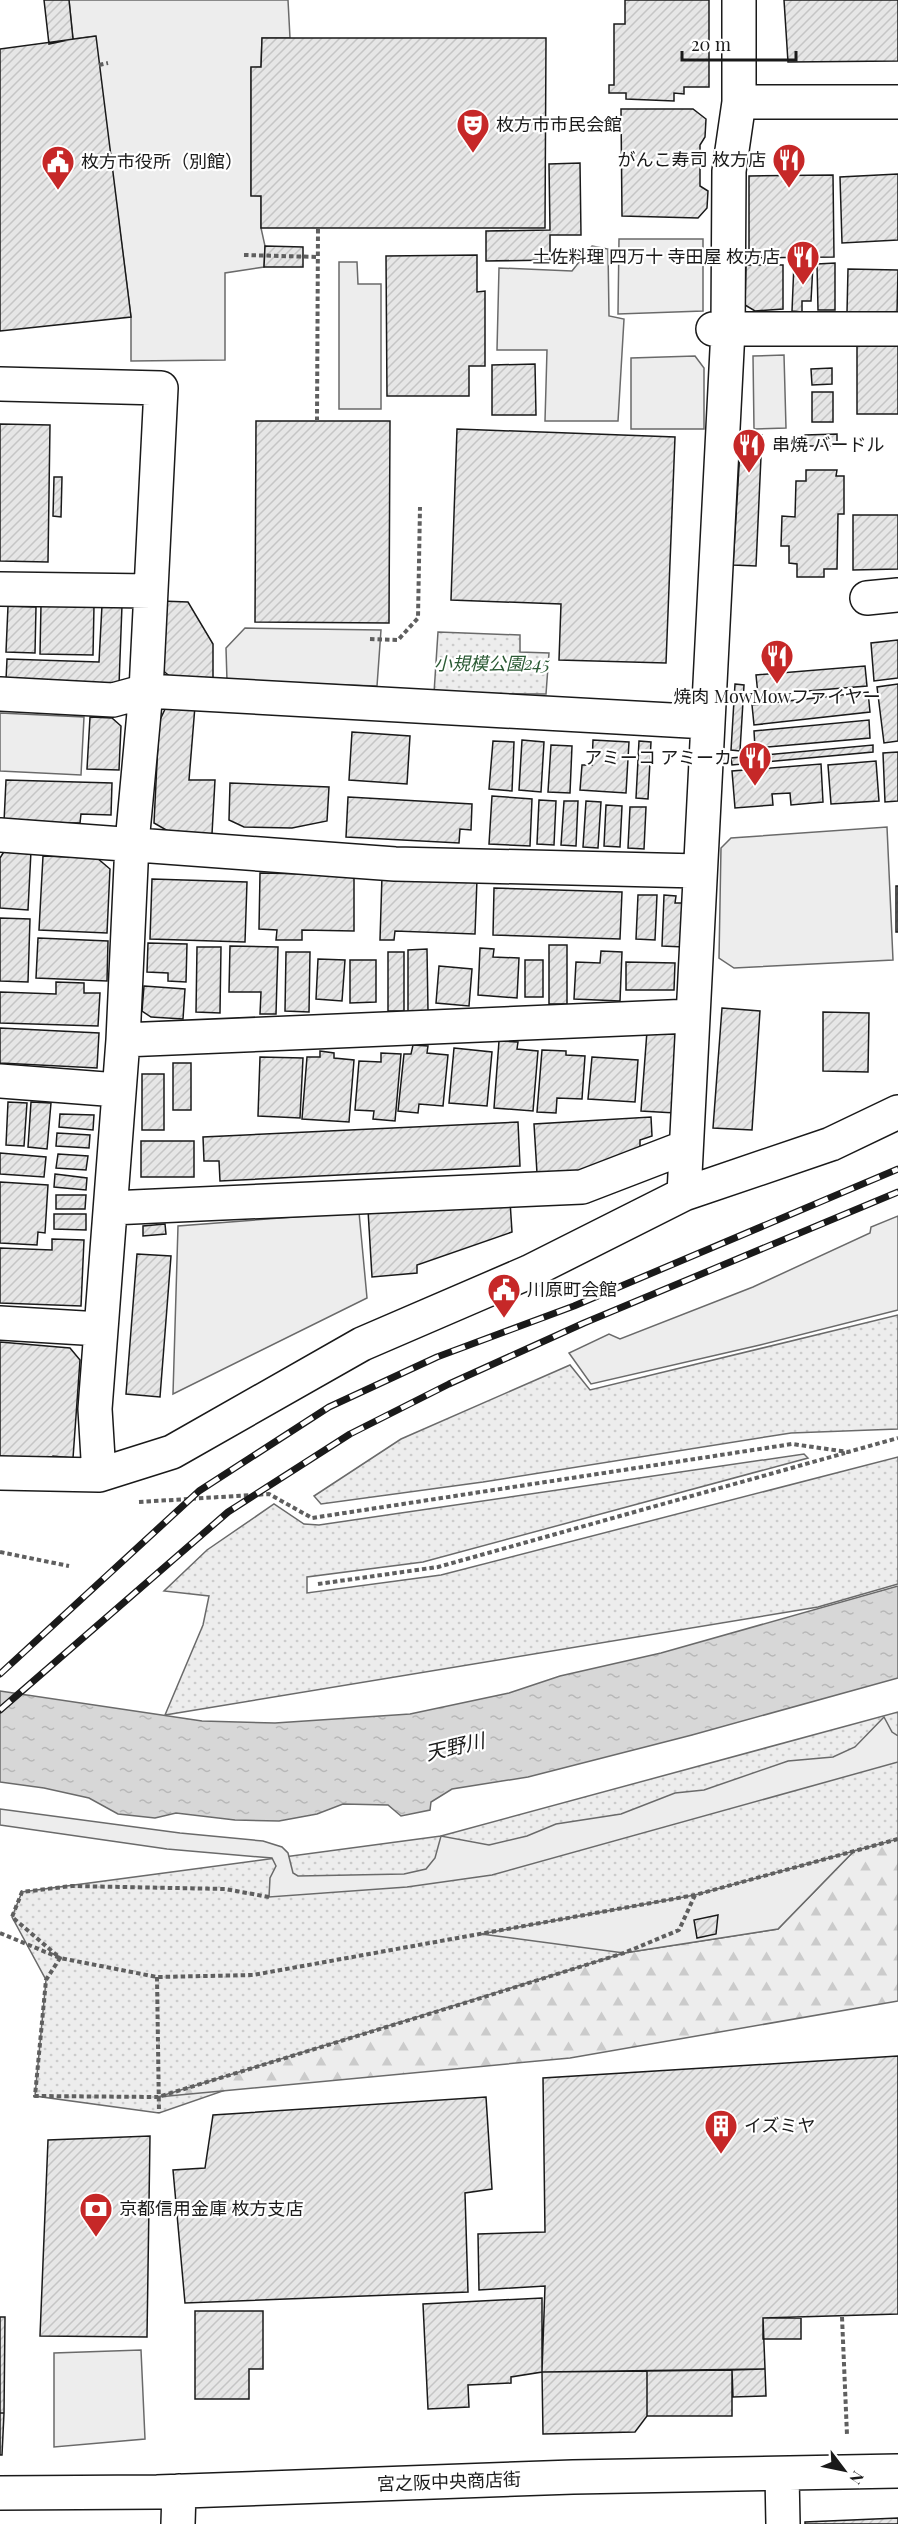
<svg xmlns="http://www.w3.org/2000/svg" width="898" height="2524" viewBox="0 0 898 2524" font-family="'Playfair Display','Noto Sans JP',serif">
	<defs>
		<pattern id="green-dots" width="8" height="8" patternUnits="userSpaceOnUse" patternTransform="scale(1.5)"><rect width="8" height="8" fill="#ededed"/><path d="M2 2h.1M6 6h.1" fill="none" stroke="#cbcbcb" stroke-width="1.8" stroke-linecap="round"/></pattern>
		<pattern id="forest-firs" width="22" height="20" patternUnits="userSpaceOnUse" patternTransform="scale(1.5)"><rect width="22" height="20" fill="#ededed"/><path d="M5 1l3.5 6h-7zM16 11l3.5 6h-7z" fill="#cbcbcb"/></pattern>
		<pattern id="water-ripples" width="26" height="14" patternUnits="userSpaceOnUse" patternTransform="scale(1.5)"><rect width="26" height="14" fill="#d7d7d7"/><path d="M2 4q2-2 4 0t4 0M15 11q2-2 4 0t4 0" fill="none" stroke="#b8b8b8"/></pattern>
		<pattern id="building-hatch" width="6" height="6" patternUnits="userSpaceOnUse" patternTransform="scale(1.5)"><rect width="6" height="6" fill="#e6e6e6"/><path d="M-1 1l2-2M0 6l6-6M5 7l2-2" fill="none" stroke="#c5c5c5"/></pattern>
	</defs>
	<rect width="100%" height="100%" fill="#fff"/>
	<path fill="url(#green-dots)" stroke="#6a6a6a" stroke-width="1.5" d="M 438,632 L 520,635 L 520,652 L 549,653 L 546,694 L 434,693 Z
		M 898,1315 L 898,1429 L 791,1433 L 483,1482 L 321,1504 L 314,1496 L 401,1439 L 570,1365 L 590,1390 Z
		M 804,1454 L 808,1458 L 423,1562 L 307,1577 L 307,1593 L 441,1575 L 898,1457 L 898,1584 L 818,1607 L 165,1715 L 203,1625 L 209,1596 L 164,1591 L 207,1550 L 274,1504 L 304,1524 L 319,1525 Z
		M 898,1712 L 898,1881 L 778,1929 L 623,1953 L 159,2113 L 35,2096 L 46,1980 L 12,1917 L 22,1892 L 441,1836 Z"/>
	<path fill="url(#forest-firs)" stroke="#6a6a6a" stroke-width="1.5" d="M 898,1839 L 898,2001 L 570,2058 L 158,2097 L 624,1953 L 778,1929 L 854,1851 Z"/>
	<path fill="#ededed" stroke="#6a6a6a" stroke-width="1.5" d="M 69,0 L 288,0 L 290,38 L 262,38 L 261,67 L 251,68 L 251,195 L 261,196 L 261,228 L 265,246 L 264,267 L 225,273 L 225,360 L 131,361 L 131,317 L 95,36 L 73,39 Z
		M 619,239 L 703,239 L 703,311 L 618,314 Z
		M 592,246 L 608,249 L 609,316 L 624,319 L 618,421 L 545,421 L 547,350 L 497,350 L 499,268 L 572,271 Z
		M 339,262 L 357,262 L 358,284 L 381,284 L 381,409 L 339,409 Z
		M 784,355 L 786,428 L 754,429 L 753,356 Z
		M 695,356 L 704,368 L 704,429 L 631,429 L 631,358 Z
		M 245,628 L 381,630 L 377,686 L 227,681 L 226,648 Z
		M 0,713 L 84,717 L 81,775 L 0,771 Z
		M 887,827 L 893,960 L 734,968 L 719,958 L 721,848 L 731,838 Z
		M 359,1212 L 367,1298 L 173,1394 L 178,1226 Z
		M 898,1216 L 898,1310 L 760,1345 L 591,1384 L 569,1353 L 609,1334 L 620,1339 L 753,1287 L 870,1233 L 871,1227 Z
		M 884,1717 L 892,1732 L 898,1736 L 898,1762 L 492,1875 L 407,1887 L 269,1897 L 270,1878 L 276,1866 L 272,1858 L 167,1849 L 0,1825 L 0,1809 L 180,1833 L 263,1841 L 282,1847 L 288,1853 L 293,1873 L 298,1876 L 404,1874 L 426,1869 L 435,1858 L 441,1836 L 489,1845 L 527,1836 L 556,1824 L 621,1814 L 675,1793 L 704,1790 L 788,1761 L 833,1757 L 855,1747 Z
		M 854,1851 L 778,1929 L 624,1953 L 481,1934 L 695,1895 Z
		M 141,2350 L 145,2439 L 54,2447 L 54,2353 Z"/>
	<path fill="url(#water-ripples)" stroke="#6a6a6a" stroke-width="1.5" d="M 898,1586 L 898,1678 L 692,1735 L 528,1777 L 452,1789 L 431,1802 L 430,1810 L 401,1816 L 388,1805 L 343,1804 L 317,1814 L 279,1821 L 235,1820 L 176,1813 L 155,1818 L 118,1814 L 89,1798 L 44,1788 L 0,1782 L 0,1691 L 202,1721 L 275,1723 L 410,1714 L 509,1693 L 560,1676 L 661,1653 Z"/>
	<path fill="url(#building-hatch)" stroke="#1a1a1a" stroke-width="1.5" d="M 44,0 L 69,0 L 73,39 L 49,44 Z
		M 625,0 L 709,0 L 709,87 L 684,87 L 684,94 L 674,93 L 674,101 L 626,99 L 626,93 L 609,93 L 609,85 L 614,85 L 614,24 L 625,24 Z
		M 784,0 L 898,0 L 898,61 L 788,62 Z
		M 96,36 L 131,317 L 0,331 L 0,49 Z
		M 262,38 L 546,38 L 545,228 L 261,228 L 261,196 L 251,196 L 251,67 L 261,67 Z
		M 621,109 L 693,109 L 706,119 L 705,137 L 700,145 L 700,186 L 708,191 L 707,208 L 698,218 L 622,216 Z
		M 580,163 L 581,235 L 550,235 L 550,260 L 486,261 L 486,231 L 550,230 L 549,164 Z
		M 898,174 L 898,240 L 842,243 L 840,177 Z
		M 833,175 L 834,257 L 749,258 L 749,176 Z
		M 265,246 L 303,247 L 303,267 L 264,267 Z
		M 477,255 L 477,292 L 485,291 L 485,366 L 469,366 L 469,396 L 387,396 L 386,256 Z
		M 794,263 L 813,264 L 811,301 L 802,301 L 802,312 L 792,311 Z
		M 835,263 L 835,310 L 818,310 L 817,264 Z
		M 746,265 L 783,265 L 783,309 L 755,311 L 745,305 Z
		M 848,269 L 898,270 L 897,314 L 847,313 Z
		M 857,344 L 898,344 L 898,414 L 857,414 Z
		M 535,364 L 536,415 L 492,415 L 492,365 Z
		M 832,368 L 832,384 L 812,385 L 811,369 Z
		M 812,392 L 833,392 L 833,422 L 812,422 Z
		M 256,421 L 390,421 L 389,623 L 255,622 Z
		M 0,424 L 50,425 L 48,562 L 0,561 Z
		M 457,429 L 675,437 L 666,663 L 559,660 L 561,604 L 451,600 Z
		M 741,434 L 762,435 L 756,566 L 733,565 Z
		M 837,434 L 837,446 L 806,446 L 805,435 Z
		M 806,470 L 837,470 L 836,476 L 844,476 L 844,514 L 838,514 L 837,569 L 824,569 L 824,577 L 797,577 L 797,564 L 789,563 L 789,546 L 781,546 L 782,516 L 795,517 L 796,481 L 806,481 Z
		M 54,477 L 62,477 L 61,517 L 53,516 Z
		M 853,515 L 898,515 L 898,569 L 853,570 Z
		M 161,601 L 188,602 L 213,644 L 213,684 L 178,683 L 161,669 Z
		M 41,605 L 94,606 L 93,655 L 40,654 Z
		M 102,605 L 122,605 L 119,685 L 6,680 L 7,659 L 99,662 Z
		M 8,606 L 36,607 L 35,653 L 6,652 Z
		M 898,640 L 898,678 L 874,681 L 871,643 Z
		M 865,666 L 867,686 L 758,695 L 756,675 Z
		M 735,684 L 744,685 L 740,751 L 731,750 Z
		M 898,684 L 898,741 L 884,743 L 877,687 Z
		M 868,692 L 870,712 L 754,725 L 752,705 Z
		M 167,705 L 195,706 L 189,780 L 215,780 L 212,834 L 168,831 L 154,823 L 159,722 Z
		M 90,717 L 112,718 L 121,726 L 119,770 L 87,769 Z
		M 869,720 L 870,738 L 755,748 L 754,731 Z
		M 352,732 L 410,736 L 407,784 L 349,780 Z
		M 522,740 L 544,742 L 541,792 L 519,790 Z
		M 593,740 L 629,742 L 626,793 L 580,790 L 582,765 L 592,765 Z
		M 493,741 L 514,742 L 512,791 L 489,789 Z
		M 639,741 L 651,742 L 648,799 L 636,798 Z
		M 551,745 L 572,746 L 570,793 L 548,792 Z
		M 873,745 L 873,752 L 732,765 L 731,758 Z
		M 898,752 L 898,801 L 885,802 L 883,753 Z
		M 876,761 L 879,801 L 831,804 L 828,765 Z
		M 821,764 L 823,802 L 791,805 L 790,793 L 772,794 L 773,805 L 735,808 L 732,771 Z
		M 6,780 L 112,783 L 111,815 L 81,814 L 80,823 L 4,822 Z
		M 230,783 L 329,787 L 327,821 L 292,828 L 244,827 L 229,820 Z
		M 492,796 L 532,799 L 530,846 L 489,844 Z
		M 348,797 L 472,804 L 471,830 L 460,829 L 459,843 L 346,837 Z
		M 539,800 L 556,801 L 554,845 L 537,844 Z
		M 564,801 L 578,801 L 576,846 L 561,845 Z
		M 586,801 L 601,802 L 598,848 L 583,847 Z
		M 606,805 L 622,806 L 620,847 L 604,846 Z
		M 630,807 L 646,807 L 644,849 L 628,848 Z
		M 5,850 L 31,851 L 28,910 L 0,908 L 0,858 Z
		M 43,856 L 97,858 L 110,869 L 107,933 L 39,930 Z
		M 260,873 L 354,875 L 354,931 L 302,930 L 302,940 L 276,940 L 277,930 L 259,929 Z
		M 382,876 L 477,879 L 475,934 L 395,931 L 394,940 L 380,940 Z
		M 152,879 L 247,882 L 245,942 L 150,939 Z
		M 896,886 L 898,886 L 898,932 L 896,932 Z
		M 494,888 L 622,892 L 620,939 L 493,935 Z
		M 638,895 L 657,895 L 655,940 L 636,939 Z
		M 664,895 L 676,896 L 675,903 L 687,903 L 684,947 L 662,946 Z
		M 0,918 L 30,919 L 28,982 L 0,981 Z
		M 38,938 L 108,941 L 107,981 L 36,978 Z
		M 148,943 L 187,944 L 186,982 L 168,981 L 168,973 L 147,972 Z
		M 549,945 L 567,945 L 567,1004 L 549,1004 Z
		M 230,946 L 278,947 L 276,1014 L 260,1014 L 261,992 L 229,992 Z
		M 197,947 L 221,947 L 220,1013 L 196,1012 Z
		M 480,948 L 494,949 L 493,957 L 519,958 L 517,998 L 478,995 Z
		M 427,949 L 428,1011 L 408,1011 L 408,950 Z
		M 601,951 L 622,952 L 620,1001 L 574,999 L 576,962 L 600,963 Z
		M 286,952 L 310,952 L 309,1012 L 285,1011 Z
		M 388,952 L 404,952 L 404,1011 L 388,1011 Z
		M 318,959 L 345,960 L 342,1001 L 316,999 Z
		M 350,960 L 376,960 L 376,1002 L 350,1003 Z
		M 525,960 L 543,960 L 543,997 L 525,997 Z
		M 626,962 L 675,963 L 674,990 L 626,990 Z
		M 439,966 L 472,969 L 469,1006 L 436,1003 Z
		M 56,982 L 84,983 L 84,993 L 100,993 L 98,1026 L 0,1023 L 0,992 L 56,994 Z
		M 144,986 L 185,989 L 183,1019 L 151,1017 L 142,1011 Z
		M 722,1008 L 760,1011 L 752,1130 L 713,1128 Z
		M 823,1012 L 869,1013 L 868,1072 L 823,1071 Z
		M 0,1028 L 99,1033 L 97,1068 L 0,1063 Z
		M 673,1030 L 681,1041 L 675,1113 L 641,1111 L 647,1031 Z
		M 499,1041 L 518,1042 L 517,1049 L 538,1051 L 533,1111 L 494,1108 Z
		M 413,1045 L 428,1046 L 427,1053 L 448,1055 L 443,1106 L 419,1104 L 418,1113 L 398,1111 L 404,1054 L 411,1054 Z
		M 454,1048 L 492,1052 L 487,1106 L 449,1103 Z
		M 542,1050 L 566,1051 L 566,1055 L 585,1056 L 582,1099 L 557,1098 L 556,1113 L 537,1112 Z
		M 320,1051 L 334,1053 L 334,1058 L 354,1060 L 349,1122 L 302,1119 L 307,1057 L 320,1057 Z
		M 381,1053 L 401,1054 L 395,1121 L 373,1119 L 374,1111 L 355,1110 L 359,1061 L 381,1062 Z
		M 260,1057 L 303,1058 L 300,1118 L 258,1116 Z
		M 592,1057 L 638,1060 L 635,1102 L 588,1099 Z
		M 173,1063 L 191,1063 L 191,1110 L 173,1110 Z
		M 142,1074 L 164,1074 L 164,1130 L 142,1130 Z
		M 8,1102 L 27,1103 L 24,1146 L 6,1145 Z
		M 31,1102 L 51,1103 L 47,1149 L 28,1147 Z
		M 60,1114 L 94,1115 L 93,1130 L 59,1127 Z
		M 651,1117 L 652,1136 L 640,1140 L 640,1149 L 584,1171 L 537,1173 L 534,1124 Z
		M 518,1122 L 520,1166 L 220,1181 L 219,1161 L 204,1161 L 203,1137 Z
		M 57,1133 L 90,1135 L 89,1148 L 56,1146 Z
		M 141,1141 L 194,1141 L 194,1177 L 141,1177 Z
		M 0,1153 L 46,1157 L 44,1177 L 0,1174 Z
		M 58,1154 L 88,1156 L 86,1170 L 56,1168 Z
		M 55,1174 L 87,1178 L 86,1190 L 54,1187 Z
		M 0,1182 L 48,1185 L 45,1233 L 38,1232 L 37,1245 L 0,1243 Z
		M 56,1195 L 86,1195 L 85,1209 L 56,1209 Z
		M 510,1201 L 512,1232 L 417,1265 L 417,1273 L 372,1277 L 368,1210 Z
		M 54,1214 L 86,1214 L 86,1230 L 54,1229 Z
		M 165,1224 L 166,1234 L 143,1236 L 143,1226 Z
		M 52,1239 L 84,1240 L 81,1306 L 0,1303 L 0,1248 L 52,1250 Z
		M 137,1254 L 171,1256 L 160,1397 L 126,1394 Z
		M 0,1342 L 70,1348 L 80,1360 L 73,1458 L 53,1456 L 52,1465 L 0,1465 Z
		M 718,1915 L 716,1934 L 697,1938 L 694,1920 Z
		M 898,2056 L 898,2314 L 763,2318 L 765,2369 L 542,2372 L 545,2286 L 479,2290 L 478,2234 L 545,2232 L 543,2078 Z
		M 486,2097 L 492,2189 L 465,2193 L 468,2292 L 185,2303 L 173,2170 L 205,2168 L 213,2115 Z
		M 150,2136 L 147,2337 L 40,2336 L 48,2140 Z
		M 542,2298 L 542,2372 L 511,2377 L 511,2383 L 468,2385 L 469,2407 L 428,2409 L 423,2304 Z
		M 195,2311 L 263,2311 L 263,2369 L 249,2369 L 249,2399 L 195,2399 Z
		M 0,2317 L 5,2317 L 4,2413 L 0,2413 Z
		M 763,2318 L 801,2318 L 801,2339 L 763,2339 Z
		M 765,2369 L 766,2396 L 733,2397 L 732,2370 Z
		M 732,2370 L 732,2416 L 647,2416 L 647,2371 Z
		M 647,2371 L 647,2416 L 635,2432 L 543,2434 L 542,2372 Z
		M 0,2413 L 4,2413 L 2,2455 L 0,2455 Z
		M 898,2518 L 898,2524 L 805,2524 L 805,2522 Z"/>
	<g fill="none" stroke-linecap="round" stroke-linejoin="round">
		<g stroke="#1a1a1a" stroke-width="36">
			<path id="minor" d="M 739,0 L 739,102 L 898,102
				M 713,329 L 898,329
				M 0,384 L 161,388 L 146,691 L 132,843 L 123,1040 L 95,1409 L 99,1475
				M 0,589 L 151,591
				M 867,598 L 898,595
				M 0,694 L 113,700 L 146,691 L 707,722
				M 0,835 L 395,864 L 699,871
				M 123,1040 L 692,1016
				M 0,1081 L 118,1090
				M 684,1194 L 728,330 L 729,171 L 739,102
				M 111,1208 L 582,1187 L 686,1147
				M 0,1323 L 100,1329
				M 0,1473 L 99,1475 L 172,1452 L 362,1344 L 529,1272 L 684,1194 L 831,1144 L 898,1112
				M 782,2474 L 783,2524
				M 0,2493 L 157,2492 L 573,2477 L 898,2471
				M 178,2524 L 179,2491"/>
		</g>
		<path stroke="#5f5f5f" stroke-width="4" stroke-dasharray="4.5 3" stroke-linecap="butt" d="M 99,65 L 108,63
			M 244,255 L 318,257
			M 317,421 L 318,228
			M 370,639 L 398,640 L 418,618 L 420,507
			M 139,1502 L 269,1494 L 312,1518 L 792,1444 L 848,1452 L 898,1438
			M 0,1552 L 69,1566
			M 318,1584 L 438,1567 L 845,1453
			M 269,1897 L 225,1889 L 72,1886 L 22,1892 L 12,1917 L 60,1958 L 46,1980 L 35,2096 L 158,2097 L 468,2002 L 624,1953 L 679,1930 L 695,1895
			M 0,1933 L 60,1958 L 157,1977 L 253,1975 L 695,1895 L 898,1839
			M 157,1977 L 159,2113
			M 842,2317 L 847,2435"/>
		<use href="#minor" stroke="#fff" stroke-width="33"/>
		<g stroke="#1a1a1a" stroke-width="7">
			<path id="rail" d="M 0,1674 L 199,1491 L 329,1407 L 437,1357 L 574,1306 L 898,1169
				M 0,1710 L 228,1512 L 350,1434 L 449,1384 L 584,1323 L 898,1192"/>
		</g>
		<use href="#rail" stroke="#fff" stroke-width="4.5" stroke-dasharray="14" stroke-linecap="butt"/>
	</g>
	<defs>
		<g id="theatre-pin" transform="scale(1.725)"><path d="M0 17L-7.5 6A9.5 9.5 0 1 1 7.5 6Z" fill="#c62828" stroke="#fff"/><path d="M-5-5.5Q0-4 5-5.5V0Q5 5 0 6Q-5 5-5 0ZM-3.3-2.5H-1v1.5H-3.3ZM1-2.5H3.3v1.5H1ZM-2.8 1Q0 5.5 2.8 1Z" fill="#fff"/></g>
		<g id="restaurant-pin" transform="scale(1.725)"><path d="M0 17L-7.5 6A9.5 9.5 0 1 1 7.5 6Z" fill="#c62828" stroke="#fff"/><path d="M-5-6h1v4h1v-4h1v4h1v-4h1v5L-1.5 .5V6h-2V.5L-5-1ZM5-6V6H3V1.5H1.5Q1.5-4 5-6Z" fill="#fff"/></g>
		<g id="civic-pin" transform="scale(1.725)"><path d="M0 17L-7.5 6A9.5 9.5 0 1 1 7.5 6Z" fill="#c62828" stroke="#fff"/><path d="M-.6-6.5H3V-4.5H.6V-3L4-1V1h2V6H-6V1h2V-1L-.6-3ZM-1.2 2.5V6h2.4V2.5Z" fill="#fff"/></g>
		<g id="building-pin" transform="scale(1.725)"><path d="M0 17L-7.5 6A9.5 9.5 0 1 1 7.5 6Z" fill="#c62828" stroke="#fff"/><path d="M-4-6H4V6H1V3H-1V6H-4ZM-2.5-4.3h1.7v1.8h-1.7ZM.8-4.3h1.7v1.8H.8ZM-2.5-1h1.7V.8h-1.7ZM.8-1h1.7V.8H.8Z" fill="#fff"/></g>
		<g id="bank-pin" transform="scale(1.725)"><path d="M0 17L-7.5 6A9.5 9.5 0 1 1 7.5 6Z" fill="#c62828" stroke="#fff"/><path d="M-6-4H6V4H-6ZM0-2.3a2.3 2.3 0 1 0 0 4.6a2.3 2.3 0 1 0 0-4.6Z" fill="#fff"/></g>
	</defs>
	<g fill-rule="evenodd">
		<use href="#theatre-pin" x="473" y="125"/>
		<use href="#restaurant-pin" x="789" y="160"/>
		<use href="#civic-pin" x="58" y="162"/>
		<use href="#restaurant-pin" x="803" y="257"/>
		<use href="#restaurant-pin" x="749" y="445"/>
		<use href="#restaurant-pin" x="777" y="656"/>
		<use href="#restaurant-pin" x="755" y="758"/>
		<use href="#civic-pin" x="504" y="1290"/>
		<use href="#building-pin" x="721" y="2126"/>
		<use href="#bank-pin" x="96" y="2209"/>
	</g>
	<g text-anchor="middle" stroke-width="4.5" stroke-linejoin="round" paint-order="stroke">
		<g font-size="18" fill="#1a1a1a" stroke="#fff" text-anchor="start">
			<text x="496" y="131">枚方市市民会館</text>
			<text x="766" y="166" text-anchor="end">がんこ寿司 枚方店</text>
			<text x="81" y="168">枚方市役所（別館）</text>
			<text x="780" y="263" text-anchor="end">土佐料理 四万十 寺田屋 枚方店</text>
			<text x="772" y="451">串焼 バードル</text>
			<text x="777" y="703" text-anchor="middle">焼肉 MowMowファイヤー</text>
			<text x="732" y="764" text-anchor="end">アミーコ アミーカ</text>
			<text x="527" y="1296">川原町会館</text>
			<text x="744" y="2132">イズミヤ</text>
			<text x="119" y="2215">京都信用金庫 枚方支店</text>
		</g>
		<g font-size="18" font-style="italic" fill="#2b5a34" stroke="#fff">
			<text x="492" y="670">小規模公園245</text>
		</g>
		<g font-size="18" fill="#1a1a1a" stroke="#fff">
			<text transform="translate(449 2482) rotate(-2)" y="6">宮之阪中央商店街</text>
		</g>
		<g font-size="20" font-style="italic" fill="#1a1a1a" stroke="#fff">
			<text transform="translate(455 1747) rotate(-13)" y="7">天野川</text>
		</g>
	</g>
	<g transform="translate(844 2470) rotate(122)" stroke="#ffffff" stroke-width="4.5" paint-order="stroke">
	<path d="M0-4.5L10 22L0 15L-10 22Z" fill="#1a1a1a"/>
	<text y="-9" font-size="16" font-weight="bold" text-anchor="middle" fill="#1a1a1a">N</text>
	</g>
	<path d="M682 51v9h114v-9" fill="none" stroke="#1a1a1a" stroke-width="3"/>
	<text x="691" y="51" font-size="18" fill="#1a1a1a" stroke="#ffffff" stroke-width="4.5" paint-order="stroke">20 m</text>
</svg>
